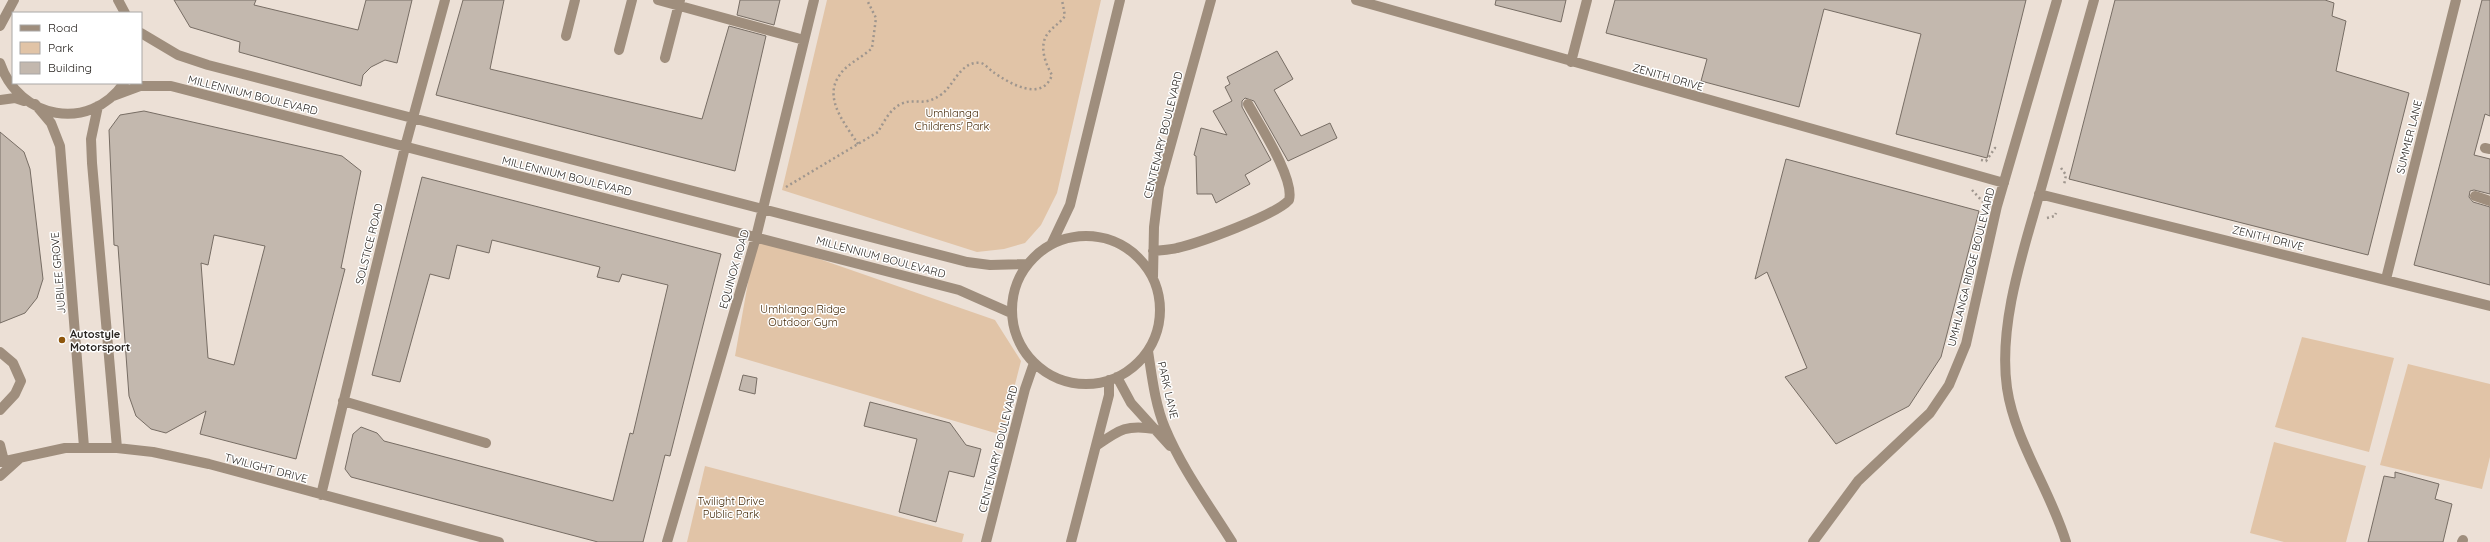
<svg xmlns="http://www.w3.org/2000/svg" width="2490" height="542" viewBox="0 0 2490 542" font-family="Quicksand,sans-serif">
	<rect width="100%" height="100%" fill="#ece0d6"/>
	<path fill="#e1c4a7" d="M 827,0 L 1101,0 L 1057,193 L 1041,225 L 1025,243 L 1004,249 L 977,252 L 782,190 Z
		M 756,237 L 995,320 L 1021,361 L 1002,435 L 735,356 Z
		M 2302,337 L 2394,358 L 2369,452 L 2275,427 Z
		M 2408,364 L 2490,384 L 2490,457 L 2482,489 L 2380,465 Z
		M 2274,442 L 2366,466 L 2346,542 L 2284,542 L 2250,533 Z
		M 705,466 L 964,534 L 962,542 L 687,542 Z"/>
	<path fill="#c3b8ae" stroke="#776d64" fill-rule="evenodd" d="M 174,0 L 256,0 L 254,5 L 358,30 L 366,0 L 412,0 L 397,63 L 385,60 L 371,67 L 363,75 L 361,86 L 239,52 L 240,42 L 190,27 Z
		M 463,0 L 504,0 L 490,69 L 702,119 L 729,26 L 766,36 L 735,171 L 436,95 Z
		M 740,0 L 780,0 L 774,25 L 737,15 Z
		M 1496,0 L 1566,0 L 1561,22 L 1495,5 Z
		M 1615,0 L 2026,0 L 1987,158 L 1896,134 L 1921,34 L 1824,9 L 1799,107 L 1701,81 L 1707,59 L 1606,33 Z
		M 2115,0 L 2325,0 L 2334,3 L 2332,16 L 2346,21 L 2336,71 L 2409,93 L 2368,255 L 2069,179 Z
		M 2482,0 L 2490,0 L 2490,116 L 2485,114 L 2474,155 L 2490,159 L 2490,194 L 2474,190 L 2470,191 L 2469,197 L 2473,202 L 2490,207 L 2490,285 L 2414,265 Z
		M 1277,51 L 1293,79 L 1274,90 L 1301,136 L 1330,123 L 1337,138 L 1288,161 L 1254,101 L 1245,98 L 1242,101 L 1242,107 L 1271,160 L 1245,175 L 1250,184 L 1216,203 L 1212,194 L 1197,194 L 1196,156 L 1194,155 L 1201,128 L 1227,135 L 1213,111 L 1232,101 L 1225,87 L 1230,84 L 1227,77 Z
		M 144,111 L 342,156 L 361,171 L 341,268 L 345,269 L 296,459 L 200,434 L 206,411 L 166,433 L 151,429 L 136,416 L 129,396 L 118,246 L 114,245 L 109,130 L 120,115 ZM 214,235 L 265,246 L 234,365 L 208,358 L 201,263 L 208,265 Z
		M 0,132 L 24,152 L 30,169 L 43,279 L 37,298 L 25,313 L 0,323 Z
		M 1786,159 L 1979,211 L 1941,357 L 1909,406 L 1836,444 L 1785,377 L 1807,368 L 1767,272 L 1755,279 Z
		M 422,177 L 721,254 L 670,456 L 665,455 L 643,542 L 598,542 L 351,477 L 345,469 L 353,434 L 361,427 L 377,433 L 384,441 L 613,501 L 630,433 L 633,434 L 668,285 L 622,274 L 619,282 L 597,277 L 600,267 L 492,240 L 489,253 L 457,245 L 449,279 L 430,274 L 400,382 L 372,375 Z
		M 743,375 L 757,378 L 755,394 L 739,390 Z
		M 870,402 L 950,423 L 966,445 L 981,449 L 974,477 L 949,471 L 936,522 L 899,512 L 917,439 L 864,426 Z
		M 2395,472 L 2439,484 L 2435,499 L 2452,504 L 2443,542 L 2368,542 L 2384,476 L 2395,478 Z"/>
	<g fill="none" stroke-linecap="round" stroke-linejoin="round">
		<path stroke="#9f968e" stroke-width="2.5" stroke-dasharray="2 3" stroke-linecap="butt" d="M 858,144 C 846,125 823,99 839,76 C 846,64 862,58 872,48 L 876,18 L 867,0
			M 1981,160 L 1986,161 L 1995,148 L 1999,149
			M 2061,168 L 2066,175 L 2064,185
			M 786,187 L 878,132 C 884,122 890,109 901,104 C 915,97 923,108 942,94 C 954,85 961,60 981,63 C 985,64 989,69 993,72 C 1009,83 1042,103 1052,75 C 1045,63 1038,44 1049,32 C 1054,26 1060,23 1065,16 L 1062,0
			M 1972,190 L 1983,202
			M 2047,218 L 2055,216 L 2056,213"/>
		<path stroke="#9f8e7d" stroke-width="10" d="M 118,0 L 125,13
			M 658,0 L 804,40
			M 1356,0 L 2004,183
			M 0,26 L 14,0
			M 141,33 L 178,55 L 208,65 L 967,262 L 990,265 L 1027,264
			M 566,36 L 575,0
			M 619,50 L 632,0
			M 665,58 L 680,0
			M 1571,62 L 1587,0
			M 0,63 C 19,119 89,133 124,83
			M 113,96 L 140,86 L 171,86 L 959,290 L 1011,313
			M 0,100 L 15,98 L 24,101
			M 35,104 L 51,123 L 60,146 L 84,447
			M 98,106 L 91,139 L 92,163 L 117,448
			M 2485,148 L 2490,149
			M 2039,194 L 2490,306
			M 2475,196 L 2490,201
			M1012 310a74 74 0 1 1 148 0a74 74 0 1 1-148 0Z
			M 1052,243 L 1070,205 L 1120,0
			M 1153,251 C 1161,250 1170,250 1177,248 C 1199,243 1276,215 1289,200 C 1295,179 1259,124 1248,104
			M 1153,277 L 1154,227 L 1159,187 L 1211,0
			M 2386,279 L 2456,0
			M 1148,351 C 1152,377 1155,404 1165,428 C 1182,469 1209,505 1232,542
			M 0,352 L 13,363 L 21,381 L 15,394 L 0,410
			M 1117,377 L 1131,403 L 1170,446
			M 343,401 L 486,443
			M 0,445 L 4,461
			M 1096,446 C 1119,430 1126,424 1155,429
			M 0,462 L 65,448 L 117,448 L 153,452 L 209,464 L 499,542
			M 0,476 L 20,458
			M 321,495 L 405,147 L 445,0
			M 667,542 L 756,237 L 814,0
			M 986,542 L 1025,389 L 1034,363
			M 1071,542 L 1109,395 L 1109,380
			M 1813,542 L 1858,481 L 1930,413 L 1949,385 L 1966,344 L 1997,206 L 2057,0
			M 2066,542 C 2050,489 2015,442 2007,388 C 1998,325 2023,252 2040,192 C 2058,128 2076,64 2094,0
			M 2462,542 L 2463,540"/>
	</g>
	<circle fill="#8e560c" stroke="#fff" stroke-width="1.5" cx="62" cy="340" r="4"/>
	<g text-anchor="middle" stroke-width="3" stroke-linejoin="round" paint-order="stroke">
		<g font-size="11" fill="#282420" stroke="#fff">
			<text transform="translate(1668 77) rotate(16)" y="4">ZENITH DRIVE</text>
			<text transform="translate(253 95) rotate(14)" y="4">MILLENNIUM BOULEVARD</text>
			<text transform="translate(1163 135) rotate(-76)" y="4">CENTENARY BOULEVARD</text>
			<text transform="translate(2409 137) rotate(-76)" y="4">SUMMER LANE</text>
			<text transform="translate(567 176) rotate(14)" y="4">MILLENNIUM BOULEVARD</text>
			<text transform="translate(2268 238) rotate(14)" y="4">ZENITH DRIVE</text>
			<text transform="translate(369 244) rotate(-76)" y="4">SOLSTICE ROAD</text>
			<text transform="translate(881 257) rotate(15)" y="4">MILLENNIUM BOULEVARD</text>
			<text transform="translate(1971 267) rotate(-76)" y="4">UMHLANGA RIDGE BOULEVARD</text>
			<text transform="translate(734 269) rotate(-74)" y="4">EQUINOX ROAD</text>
			<text transform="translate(58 273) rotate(-95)" y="4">JUBILEE GROVE</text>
			<text transform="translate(1168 390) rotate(77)" y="4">PARK LANE</text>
			<text transform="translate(998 449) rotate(-76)" y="4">CENTENARY BOULEVARD</text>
			<text transform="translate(266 468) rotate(15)" y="4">TWILIGHT DRIVE</text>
		</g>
		<g font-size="11" fill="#442908" stroke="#fff">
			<text x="952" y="117">Umhlanga<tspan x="952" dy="13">Childrens' Park</tspan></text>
			<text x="803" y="313">Umhlanga Ridge<tspan x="803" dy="13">Outdoor Gym</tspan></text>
			<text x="731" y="505">Twilight Drive<tspan x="731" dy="13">Public Park</tspan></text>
		</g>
		<g font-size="11" font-weight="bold" fill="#282420" stroke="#fff" text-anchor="start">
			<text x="70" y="338">Autostyle<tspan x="70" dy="13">Motorsport</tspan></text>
		</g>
	</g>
	<rect x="12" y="12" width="130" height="72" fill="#ffffff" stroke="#a9a7a6"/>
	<rect x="20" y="25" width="20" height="6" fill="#9f8e7d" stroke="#a9a7a6"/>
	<text x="48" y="32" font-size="12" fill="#282420">Road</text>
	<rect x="20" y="42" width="20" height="12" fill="#e1c4a7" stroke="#a9a7a6"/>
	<text x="48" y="52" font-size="12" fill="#282420">Park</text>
	<rect x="20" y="62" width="20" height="12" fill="#c3b8ae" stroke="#a9a7a6"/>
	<text x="48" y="72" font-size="12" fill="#282420">Building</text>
</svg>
